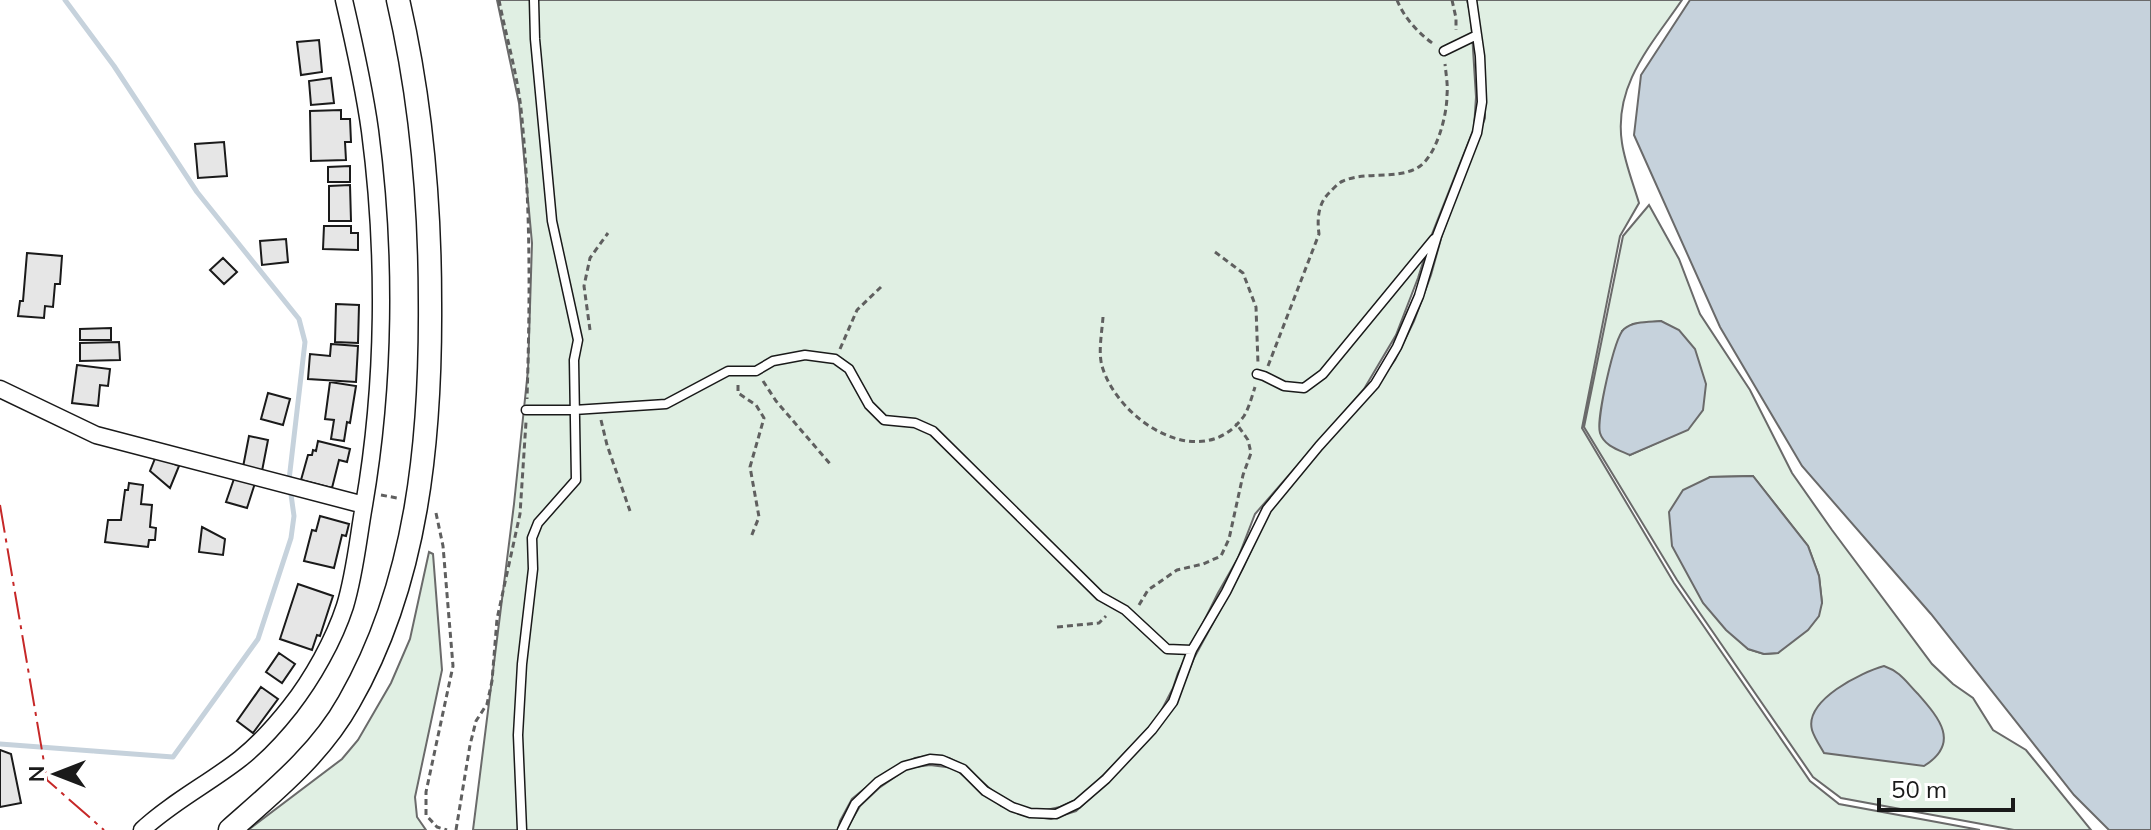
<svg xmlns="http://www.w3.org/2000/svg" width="2151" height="830" viewBox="0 0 2151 830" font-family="Mulish,sans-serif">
	<rect width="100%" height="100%" fill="#fff"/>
	<path fill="#e0efe3" stroke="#6a6a6a" stroke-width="2" fill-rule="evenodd" d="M 497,0 L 1467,0 L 1471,17 L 1476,97 L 1474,128 L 1432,234 L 1418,278 L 1396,335 L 1364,389 L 1255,514 L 1238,558 L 1218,593 L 1178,673 L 1173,688 L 1157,719 L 1092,787 L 1076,800 L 1060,807 L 1046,810 L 1031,810 L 1017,805 L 995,793 L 964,766 L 949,758 L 933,755 L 915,758 L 875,780 L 852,799 L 840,821 L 838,830 L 473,830 L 514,504 L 528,370 L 532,243 L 519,103 Z
		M 1476,0 L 1682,0 C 1652,44 1613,85 1622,143 C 1625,163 1633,183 1639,203 L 1620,236 L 1582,428 L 1674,583 L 1810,781 L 1839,804 L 1980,830 L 846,830 L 860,806 L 879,788 L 908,768 L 930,765 L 954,768 L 1001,806 L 1023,815 L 1051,819 L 1076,811 L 1102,787 L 1178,698 L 1194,658 L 1243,568 L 1268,514 L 1295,479 L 1372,392 L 1395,360 L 1414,321 L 1431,275 L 1442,235 L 1485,118 L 1485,77 Z
		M 1649,205 L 1679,259 L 1700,314 L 1750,390 L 1792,473 L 1832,530 L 1932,664 L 1953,684 L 1973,698 L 1993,730 L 2026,750 L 2091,830 L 2014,830 L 1841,798 L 1813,777 L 1677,580 L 1584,427 L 1623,236 ZM 1661,321 L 1688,429 L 1630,455 L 1622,331 L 1633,324 ZM 1753,476 L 1808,546 L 1819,576 L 1822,603 L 1778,653 L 1764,654 L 1748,649 L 1710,477 Z
		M 429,552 L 433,554 L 442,670 L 415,797 L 417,817 L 426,830 L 248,830 L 342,759 L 358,740 L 391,683 L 410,639 Z"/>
	<path fill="#c6d2dc" stroke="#6a6a6a" stroke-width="2" d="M 1690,0 L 2151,0 L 2151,830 L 2109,830 L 2074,795 L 1931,614 L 1802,466 L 1720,327 L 1634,135 L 1641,75 Z
		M 1661,321 L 1679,330 L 1695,349 L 1706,384 L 1703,410 L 1688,430 L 1630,455 C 1619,450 1604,446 1600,433 C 1596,420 1614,338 1624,329 C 1633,321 1649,322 1661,321 Z
		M 1753,476 L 1808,546 L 1819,576 L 1822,603 L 1819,616 L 1808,630 L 1778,653 L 1764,654 L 1748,649 L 1726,630 L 1703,603 L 1672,546 L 1669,512 L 1683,490 L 1710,477 Z
		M 1884,666 C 1901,672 1906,682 1918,694 C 1939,718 1961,743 1924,766 L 1824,753 C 1820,746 1814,737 1812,730 C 1804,700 1862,672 1884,666 Z"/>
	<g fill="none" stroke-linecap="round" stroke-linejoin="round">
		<path stroke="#c6d2dc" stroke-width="5" d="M 0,744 L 173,757 L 258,639 L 291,538 L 294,516 L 289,480 L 305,342 L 299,319 L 197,192 L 114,66 L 65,0"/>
	</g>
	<path fill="#e6e6e6" stroke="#1a1a1a" stroke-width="2" d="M 319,40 L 322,72 L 301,75 L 297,42 Z
		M 331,78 L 334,103 L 311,105 L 309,81 Z
		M 341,110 L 341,119 L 350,119 L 351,142 L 345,142 L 346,160 L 311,161 L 310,111 Z
		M 224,142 L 227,176 L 198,178 L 195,144 Z
		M 350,166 L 350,182 L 328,182 L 328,167 Z
		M 350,185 L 351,221 L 329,221 L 329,186 Z
		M 324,226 L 351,226 L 351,233 L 358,233 L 358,250 L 323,249 Z
		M 286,239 L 288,262 L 262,265 L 260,241 Z
		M 27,253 L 62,256 L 60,284 L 55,284 L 53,307 L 45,306 L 44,318 L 18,316 L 20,301 L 23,301 Z
		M 223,258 L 237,272 L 224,284 L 210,270 Z
		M 336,304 L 359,305 L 358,343 L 335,342 Z
		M 111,328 L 111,340 L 80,340 L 80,329 Z
		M 119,342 L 120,360 L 80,361 L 80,343 Z
		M 331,344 L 358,346 L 356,382 L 308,379 L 310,354 L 330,356 Z
		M 77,365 L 110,369 L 108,386 L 100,385 L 98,406 L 72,403 Z
		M 330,382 L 356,386 L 350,423 L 347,422 L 344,441 L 331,439 L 334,420 L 325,419 Z
		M 268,393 L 290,399 L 283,425 L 261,419 Z
		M 249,436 L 268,440 L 262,471 L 243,467 Z
		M 318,441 L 350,449 L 347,462 L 339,460 L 332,488 L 301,480 L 308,455 L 312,455 L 313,450 L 316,451 Z
		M 156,456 L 179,466 L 170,488 L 150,471 Z
		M 236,473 L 256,480 L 247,508 L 226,502 Z
		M 129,483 L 143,485 L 141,504 L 152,505 L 150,527 L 156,528 L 155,540 L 149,540 L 148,547 L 105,542 L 108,520 L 121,520 L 125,490 L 128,490 Z
		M 320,516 L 349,524 L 346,536 L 342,535 L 334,568 L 304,561 L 312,530 L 316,531 Z
		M 202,527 L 225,539 L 223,555 L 199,552 Z
		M 298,584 L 333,596 L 320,636 L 317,635 L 312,650 L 280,639 Z
		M 279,653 L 295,664 L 282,683 L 266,672 Z
		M 261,687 L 278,699 L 253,733 L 237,721 Z
		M 0,750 L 11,754 L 21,803 L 0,807 Z"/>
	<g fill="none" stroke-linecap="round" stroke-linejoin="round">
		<g stroke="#1a1a1a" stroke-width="11">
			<path id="lane" d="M 1444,51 L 1477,35
				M 1257,374 L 1264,376 L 1284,386 L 1304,388 L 1323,374 L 1434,239
				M 526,410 L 574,410 L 666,404 L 728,371 L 756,371 L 773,361 L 805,355 L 835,359 L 849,369 L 869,405 L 884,420 L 915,423 L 933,431 L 1100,596 L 1125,610 L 1167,649 L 1192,650
				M 522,830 L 518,735 L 522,664 L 533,569 L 532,538 L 538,523 L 576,480 L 574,360 L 578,340 L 552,221 L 535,39 L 534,0
				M 842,830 L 855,804 L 878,782 L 904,766 L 930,759 L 942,760 L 963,769 L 985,791 L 1012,807 L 1030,813 L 1056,814 L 1077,804 L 1106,779 L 1152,730 L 1173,702 L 1192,650 L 1226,592 L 1267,509 L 1319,446 L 1375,384 L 1397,347 L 1419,296 L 1437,236 L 1477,133 L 1482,102 L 1480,56 L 1472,0"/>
		</g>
		<g stroke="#1a1a1a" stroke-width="19">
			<path id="street" d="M 0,389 L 96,435 L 364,505
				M 142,830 C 172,802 208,784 240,759 C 259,744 275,726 290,707 C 312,679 334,640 345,606 C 355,573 358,539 364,505 C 385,383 386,253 370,131 C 364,87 354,43 344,0"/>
		</g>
		<g stroke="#1a1a1a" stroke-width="25">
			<path id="secondary" d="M 230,830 C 274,791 320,754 349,702 C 418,582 431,438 430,302 C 430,200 421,99 398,0"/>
		</g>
		<path stroke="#5f5f5f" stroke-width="3" stroke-dasharray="6 4" stroke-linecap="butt" d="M 499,0 C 506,36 517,73 521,109 C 531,205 530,302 527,399
			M 1397,0 C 1404,18 1419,34 1435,45
			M 1452,0 L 1456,18 L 1456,30
			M 1215,252 L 1243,273 L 1256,307 L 1258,364
			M 1103,317 C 1102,332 1098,352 1102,366 C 1118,421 1202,475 1244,416 C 1249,408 1252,396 1255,387
			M 590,330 L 584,286 L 590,258 L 608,233
			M 840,349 L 857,310 L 881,287
			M 1268,366 L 1319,234 C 1317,219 1318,204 1329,193 C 1333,189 1338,183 1343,181 C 1366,171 1395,180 1417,168 C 1436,158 1447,116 1447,95 C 1448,85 1446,74 1445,64
			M 763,381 L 776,401 L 831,465
			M 738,385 L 738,393 L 756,405 L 764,418 L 750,467 L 759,517 L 751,537
			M 601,420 L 607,445 L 630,511
			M 381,495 L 397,498
			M 436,513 L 443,546 L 453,666 L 426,792 L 426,815 L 437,827 L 447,830
			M 1139,605 L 1148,590 L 1177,570 L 1203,564 L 1221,556 L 1229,539 L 1243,475 L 1251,453 L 1248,440 L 1236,423
			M 1057,627 L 1099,623 L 1106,616
			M 456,830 L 470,745 L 476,721 L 487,704 L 492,681 L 497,619 L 520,514 L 526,422"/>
		<use href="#lane" stroke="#fff" stroke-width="8"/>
		<use href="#street" stroke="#fff" stroke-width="16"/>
		<use href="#secondary" stroke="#fff" stroke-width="22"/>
		<path stroke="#c62828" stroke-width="2" stroke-dasharray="28 6 4 6" stroke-linecap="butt" d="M 0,505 L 47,780 L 104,830"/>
	</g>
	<g transform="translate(56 774) rotate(270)" stroke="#ffffff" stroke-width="6" paint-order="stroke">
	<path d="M0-6L14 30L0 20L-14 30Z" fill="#1a1a1a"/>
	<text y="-12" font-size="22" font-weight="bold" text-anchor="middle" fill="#1a1a1a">N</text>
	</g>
	<path d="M1879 798v12h134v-12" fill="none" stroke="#1a1a1a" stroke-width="4"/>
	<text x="1891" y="798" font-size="24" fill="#1a1a1a" stroke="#ffffff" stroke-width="6" paint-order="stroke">50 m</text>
</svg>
